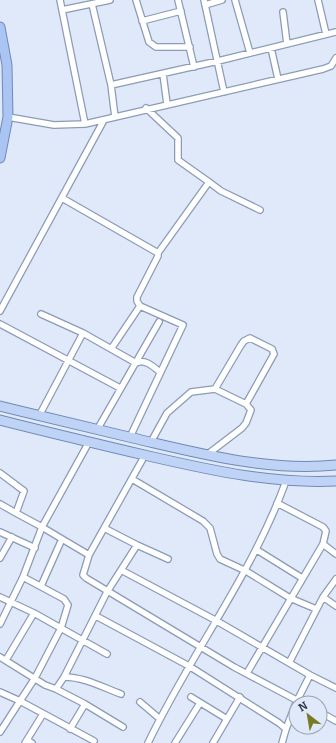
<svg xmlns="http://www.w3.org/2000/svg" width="336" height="743" viewBox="0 0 336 743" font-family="Bitter,serif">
	<rect width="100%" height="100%" fill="#dfe9fa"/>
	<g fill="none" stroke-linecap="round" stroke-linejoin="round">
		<g stroke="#8c9bb6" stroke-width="8">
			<path id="minor" d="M 60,0 L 85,124
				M 136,0 L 149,42 L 156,47 L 190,47
				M 178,0 L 194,67
				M 204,0 L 224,92
				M 235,0 L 250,53
				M 318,0 L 326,34
				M 92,4 L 111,85 L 115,117
				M 205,5 L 222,0
				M 62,10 L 110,0
				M 283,12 L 287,44
				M 142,21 L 181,11
				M 271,48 L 278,79
				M 163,74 L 167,104
				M 111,85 L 218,61 L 336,32
				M 146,108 L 178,138 L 178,160 L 209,182 L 158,253
				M 8,117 L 54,125 L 85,124 L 323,69 L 331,66 L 336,58
				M 209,182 L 221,191 L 260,210
				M 62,198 L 158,253 L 158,256 L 137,297 L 137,301 L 140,306 L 183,325 L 130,437
				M 0,311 L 104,120
				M 41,314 L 83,333 L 136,363 C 146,359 152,366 160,372
				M 0,324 L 120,388
				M 111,349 L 140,306
				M 215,389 L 241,345 L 244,341 L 250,338 L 272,349 L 274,354 L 246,404
				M 39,416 L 83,333
				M 97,430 L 159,322
				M 151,442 L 167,413 L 191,392 L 215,389 L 246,404 L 251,410 L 246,423 L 242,428 L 208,454
				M 0,473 L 24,491 L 16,513 L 42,527 L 23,577 L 0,624
				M 132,479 L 203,521 L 210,528 L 217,554 L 220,559 L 246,571 L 290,598 L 316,609
				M 0,504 L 16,513
				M 0,532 L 35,548
				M 62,539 L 89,555 L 145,455
				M 323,544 L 336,554
				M 137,545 L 168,559
				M 257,550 L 302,578
				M 89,555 L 83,575 L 86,578 L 234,667 L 302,703
				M 0,558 L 12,537
				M 121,570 L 215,620 L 310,675 L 336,688
				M 336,579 L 323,597 L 336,606
				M 41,586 L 62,539 L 42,527 L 89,442
				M 0,597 L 34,613 L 107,654
				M 96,616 L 189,666 L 279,723 L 286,729 L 282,743
				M 0,657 L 45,685 L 56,689 L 64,677 C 84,677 102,687 121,694
				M 6,660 L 34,613
				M 289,663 L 323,597
				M 247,673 L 323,544 L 326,531 L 323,527 L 277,503
				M 64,677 L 107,592 L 137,545 L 106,529
				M 56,689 L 85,704 L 70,729
				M 0,692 L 20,701 L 35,678 L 61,628 L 68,605 L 64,599 L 23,577
				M 191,697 L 227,719
				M 140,702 L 160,719
				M 296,703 L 310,675
				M 85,704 L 123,727
				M 320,712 L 336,721
				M 286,729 L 296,703
				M 0,732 L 20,701 L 94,741
				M 27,740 L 32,743
				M 25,743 L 43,714
				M 148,743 C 191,653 252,575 286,481
				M 175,743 L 200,703
				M 213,743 L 240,697"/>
		</g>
		<g stroke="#7289b4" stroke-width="11">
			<path id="primary" d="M 0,406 C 44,417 88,427 133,438 C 198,453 268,472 336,465
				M 0,420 C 51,433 102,445 153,457 C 214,471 274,484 336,481"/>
		</g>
		<g stroke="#7289b4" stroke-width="11">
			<path id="trunk" d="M 0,27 L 7,65 L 8,117 L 0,158"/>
		</g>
		<use href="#minor" stroke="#fff" stroke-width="5.5"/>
		<use href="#primary" stroke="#bfd3f6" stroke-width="9"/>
		<use href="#trunk" stroke="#aac4f3" stroke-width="9"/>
	</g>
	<g transform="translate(308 715) rotate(329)"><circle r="19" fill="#dfe9fa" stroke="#9aa2b1"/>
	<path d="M0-3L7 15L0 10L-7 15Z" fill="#767b24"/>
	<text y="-6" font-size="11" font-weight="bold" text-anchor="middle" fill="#323844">N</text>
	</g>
</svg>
